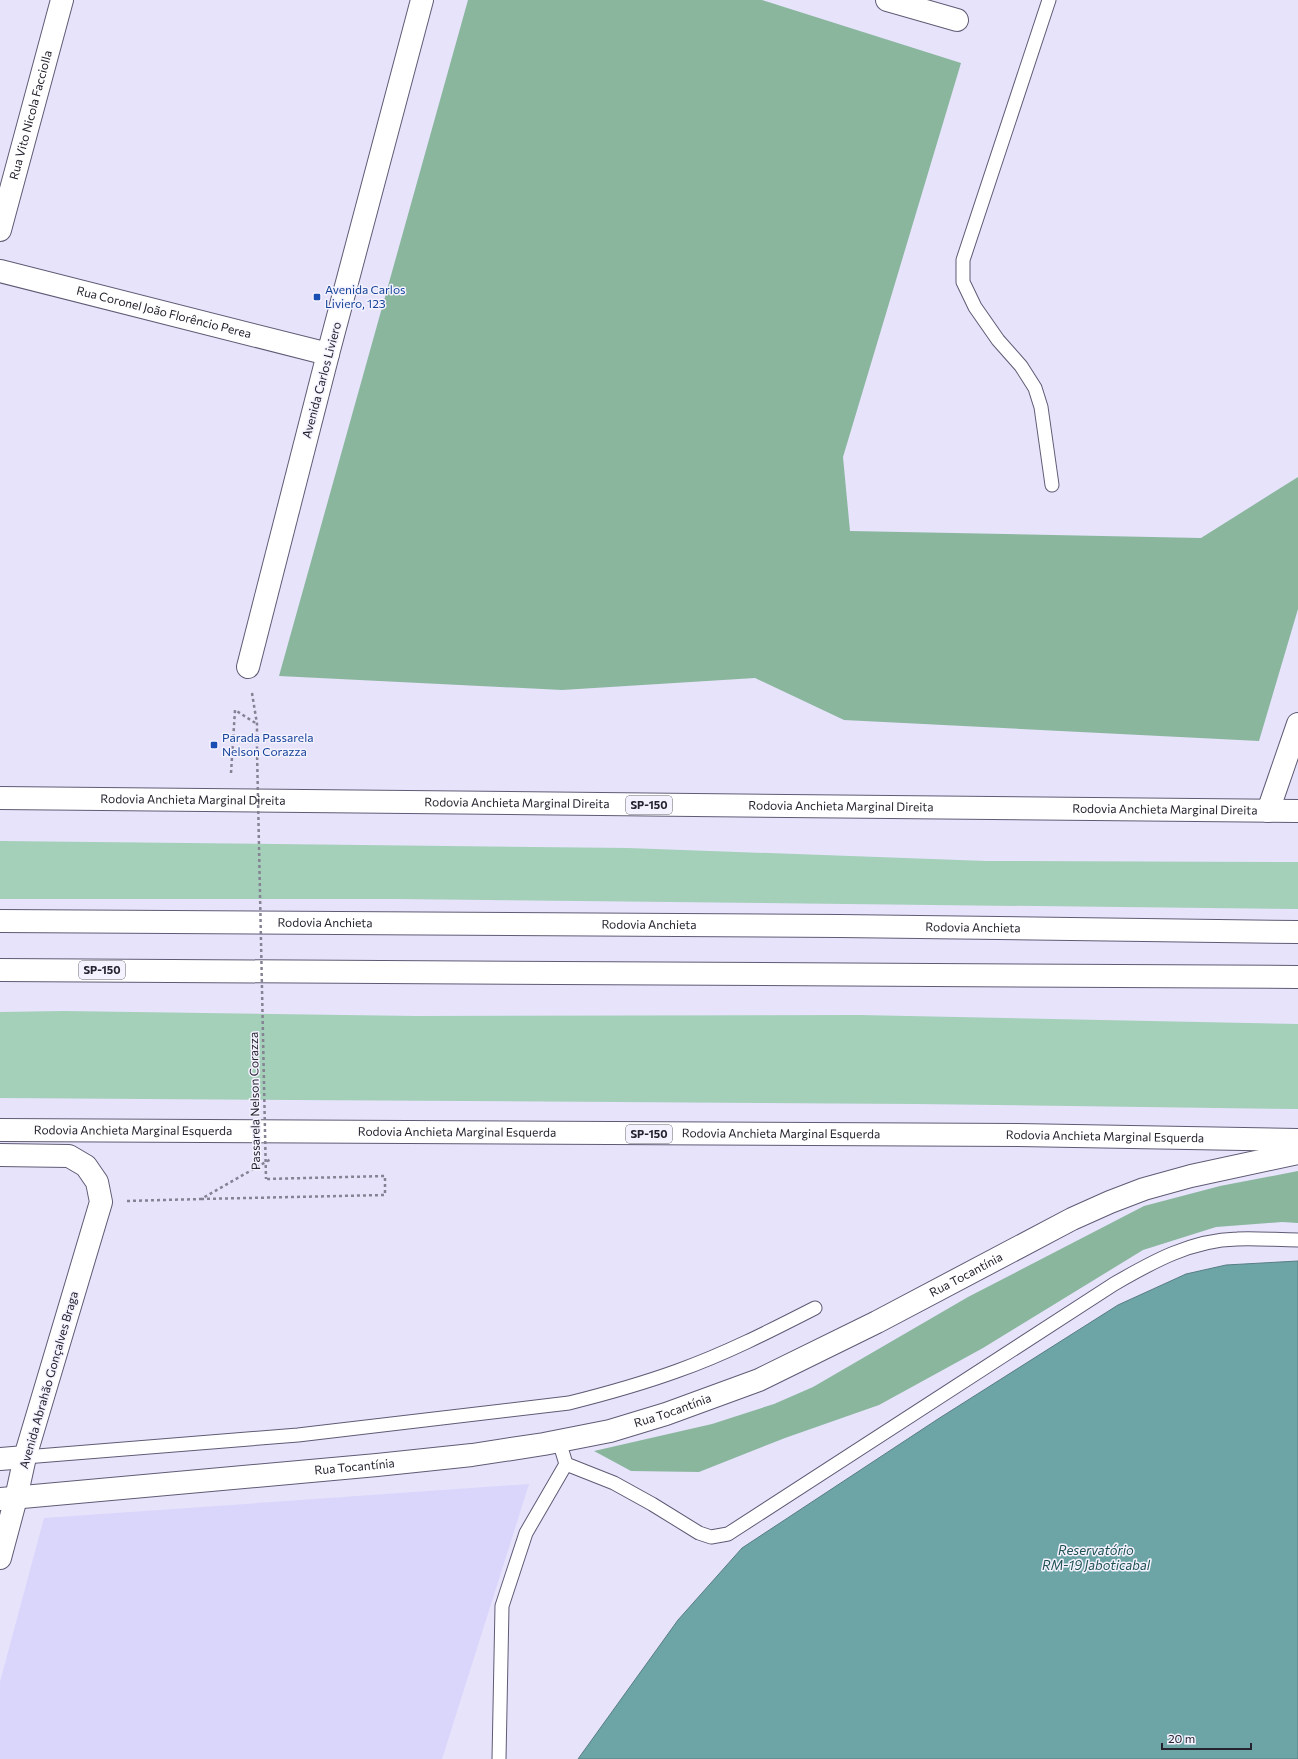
<svg xmlns="http://www.w3.org/2000/svg" width="1298" height="1759" viewBox="0 0 1298 1759" font-family="Commissioner,sans-serif">
	<rect width="100%" height="100%" fill="#e6e3fb"/>
	<path fill="#dad5fb" d="M 529,1484 L 442,1759 L 0,1759 L 0,1682 L 44,1518 Z"/>
	<path fill="#a4cfb8" d="M 0,841 L 628,848 L 986,861 L 1298,862 L 1298,909 L 397,899 L 0,899 Z
		M 63,1011 L 416,1016 L 859,1015 L 1298,1024 L 1298,1109 L 916,1104 L 0,1098 L 0,1012 Z"/>
	<path fill="#8ab69e" d="M 468,0 L 762,0 L 961,63 L 843,457 L 850,531 L 1201,538 L 1298,477 L 1298,609 L 1259,741 L 844,720 L 755,678 L 562,690 L 279,676 Z
		M 1298,1171 L 1298,1223 L 1282,1222 L 1216,1227 L 1143,1250 L 983,1348 L 879,1405 L 785,1438 L 699,1472 L 631,1471 L 594,1451 L 712,1424 L 774,1404 L 813,1387 L 968,1297 L 1144,1206 L 1220,1186 Z"/>
	<path fill="#6da5a7" stroke="#577e83" d="M 1298,1261 L 1298,1759 L 578,1759 L 678,1620 L 742,1548 L 938,1419 L 1118,1305 L 1186,1274 L 1226,1265 Z"/>
	<g fill="none" stroke-linecap="round" stroke-linejoin="round">
		<g stroke="#5f5b75" stroke-width="15">
			<path id="service" d="M 1049,0 L 963,260 L 963,282 L 975,307 L 998,340 L 1021,366 L 1035,388 L 1041,407 L 1052,485
				M 559,1441 L 566,1464 L 614,1483 L 652,1504 L 699,1533 L 711,1537 L 728,1534 L 1114,1284 C 1152,1262 1191,1240 1237,1239 C 1257,1238 1278,1240 1298,1240
				M 25,1457 L 298,1435 L 569,1403 C 605,1394 641,1384 677,1371 C 725,1354 770,1331 815,1308
				M 499,1759 L 502,1606 L 526,1533 L 566,1464"/>
		</g>
		<g stroke="#5f5b75" stroke-width="24">
			<g id="minor">
				<path d="M 887,0 L 957,20"/>
				<path id="s1" d="M 0,230 L 62,0"/>
				<path d="M 248,667 L 328,354"/>
				<path d="M 0,1558 L 16,1498"/>
			</g>
		</g>
		<g stroke="#5f5b75" stroke-width="24">
			<g id="tertiary">
				<path id="s2" d="M 0,271 L 328,354 L 422,0"/>
				<path d="M 0,1155 L 69,1156 L 86,1166 L 97,1182 L 101,1202 L 25,1457 L 16,1498"/>
				<path d="M 0,1459 L 25,1457"/>
				<path id="s3" d="M 0,1499 L 377,1465 L 472,1455 L 544,1444 L 610,1431 L 666,1414 L 759,1380 L 877,1322 L 1072,1219 L 1110,1202 L 1144,1189 L 1191,1176 L 1298,1153"/>
			</g>
		</g>
		<g stroke="#5f5b75" stroke-width="24">
			<path id="secondary" d="M 1268,811 L 1298,724"/>
		</g>
		<g stroke="#5f5b75" stroke-width="24">
			<g id="trunk">
				<path id="s4" d="M 0,798 L 1298,811"/>
				<path id="s5" d="M 0,1130 L 1018,1135 L 1298,1140"/>
			</g>
		</g>
		<g stroke="#5f5b75" stroke-width="24">
			<g id="motorway">
				<path id="s6" d="M 0,921 L 840,926 L 1298,932"/>
				<path d="M 0,970 L 1298,977"/>
			</g>
		</g>
		<path stroke="#858294" stroke-width="2.5" stroke-dasharray="3 3" stroke-linecap="butt" d="M 252,693 L 257,724 L 257,751
			M 231,773 L 235,710 L 257,724
			M 201,1199 L 385,1195 L 385,1176 L 266,1179
			M 127,1201 L 201,1199 L 271,1159"/>
		<use href="#service" stroke="#fff" stroke-width="13"/>
		<use href="#minor" stroke="#fff" stroke-width="22"/>
		<use href="#tertiary" stroke="#fff" stroke-width="22"/>
		<use href="#secondary" stroke="#fff" stroke-width="22"/>
		<use href="#trunk" stroke="#fff" stroke-width="22"/>
		<use href="#motorway" stroke="#fff" stroke-width="22"/>
		<path stroke="#858294" stroke-width="2.5" stroke-dasharray="3 3" stroke-linecap="butt" d="M 257,751 L 266,1179"/>
	</g>
	<g fill="#1a4fb4" stroke="#f3f2fe" stroke-width="1.5">
		<rect x="313" y="293" width="8" height="8" rx="2"/>
		<rect x="210" y="741" width="8" height="8" rx="2"/>
	</g>
	<g text-anchor="middle" stroke-width="3" stroke-linejoin="round" paint-order="stroke">
		<g fill="#f3f2fe" stroke="#63616c" stroke-width="1">
			<rect x="626" y="796" width="46" height="18" rx="3"/>
			<rect x="79" y="961" width="46" height="18" rx="3"/>
			<rect x="626" y="1125" width="46" height="18" rx="3"/>
		</g>
		<g font-size="11" font-weight="bold" fill="#25232e">
			<text x="649" y="809">SP-150</text>
			<text x="102" y="974">SP-150</text>
			<text x="649" y="1138">SP-150</text>
		</g>
		<g font-size="12" fill="#25232e" stroke="#f3f2fe">
			<text dy="4" stroke="none"><textPath href="#s1" startOffset="119">Rua Vito Nicola Facciolla</textPath></text>
			<text dy="4" stroke="none"><textPath href="#s2" startOffset="169">Rua Coronel João Florêncio Perea</textPath></text>
			<text transform="translate(322 380) rotate(-75)" y="4">Avenida Carlos Liviero</text>
			<text dy="4" stroke="none"><textPath href="#s4" startOffset="193">Rodovia Anchieta Marginal Direita</textPath></text>
			<text dy="4" stroke="none"><textPath href="#s4" startOffset="517">Rodovia Anchieta Marginal Direita</textPath></text>
			<text dy="4" stroke="none"><textPath href="#s4" startOffset="841">Rodovia Anchieta Marginal Direita</textPath></text>
			<text dy="4" stroke="none"><textPath href="#s4" startOffset="1165">Rodovia Anchieta Marginal Direita</textPath></text>
			<text dy="4" stroke="none"><textPath href="#s6" startOffset="325">Rodovia Anchieta</textPath></text>
			<text dy="4" stroke="none"><textPath href="#s6" startOffset="649">Rodovia Anchieta</textPath></text>
			<text dy="4" stroke="none"><textPath href="#s6" startOffset="973">Rodovia Anchieta</textPath></text>
			<text transform="translate(255 1101) rotate(-91)" y="4">Passarela Nelson Corazza</text>
			<text dy="4" stroke="none"><textPath href="#s5" startOffset="133">Rodovia Anchieta Marginal Esquerda</textPath></text>
			<text dy="4" stroke="none"><textPath href="#s5" startOffset="457">Rodovia Anchieta Marginal Esquerda</textPath></text>
			<text dy="4" stroke="none"><textPath href="#s5" startOffset="781">Rodovia Anchieta Marginal Esquerda</textPath></text>
			<text dy="4" stroke="none"><textPath href="#s5" startOffset="1105">Rodovia Anchieta Marginal Esquerda</textPath></text>
			<text dy="4" stroke="none"><textPath href="#s3" startOffset="1004">Rua Tocantínia</textPath></text>
			<text transform="translate(49 1380) rotate(-74)" y="4">Avenida Abrahão Gonçalves Braga</text>
			<text dy="4" stroke="none"><textPath href="#s3" startOffset="680">Rua Tocantínia</textPath></text>
			<text dy="4" stroke="none"><textPath href="#s3" startOffset="356">Rua Tocantínia</textPath></text>
		</g>
		<g font-size="12" fill="#164399" stroke="#f3f2fe" text-anchor="start">
			<text x="325" y="294">Avenida Carlos<tspan x="325" dy="14">Liviero, 123</tspan></text>
			<text x="222" y="742">Parada Passarela<tspan x="222" dy="14">Nelson Corazza</tspan></text>
		</g>
		<g font-size="13" font-style="italic" fill="#1e5052" stroke="#f3f2fe">
			<text x="1096" y="1555">Reservatório<tspan x="1096" dy="15">RM-19 Jaboticabal</tspan></text>
		</g>
	</g>
	<path d="M1162 1743v6h89v-6" fill="none" stroke="#25232e" stroke-width="2"/>
	<text x="1168" y="1743" font-size="12" fill="#25232e" stroke="#f3f2fe" stroke-width="3" paint-order="stroke">20 m</text>
</svg>
